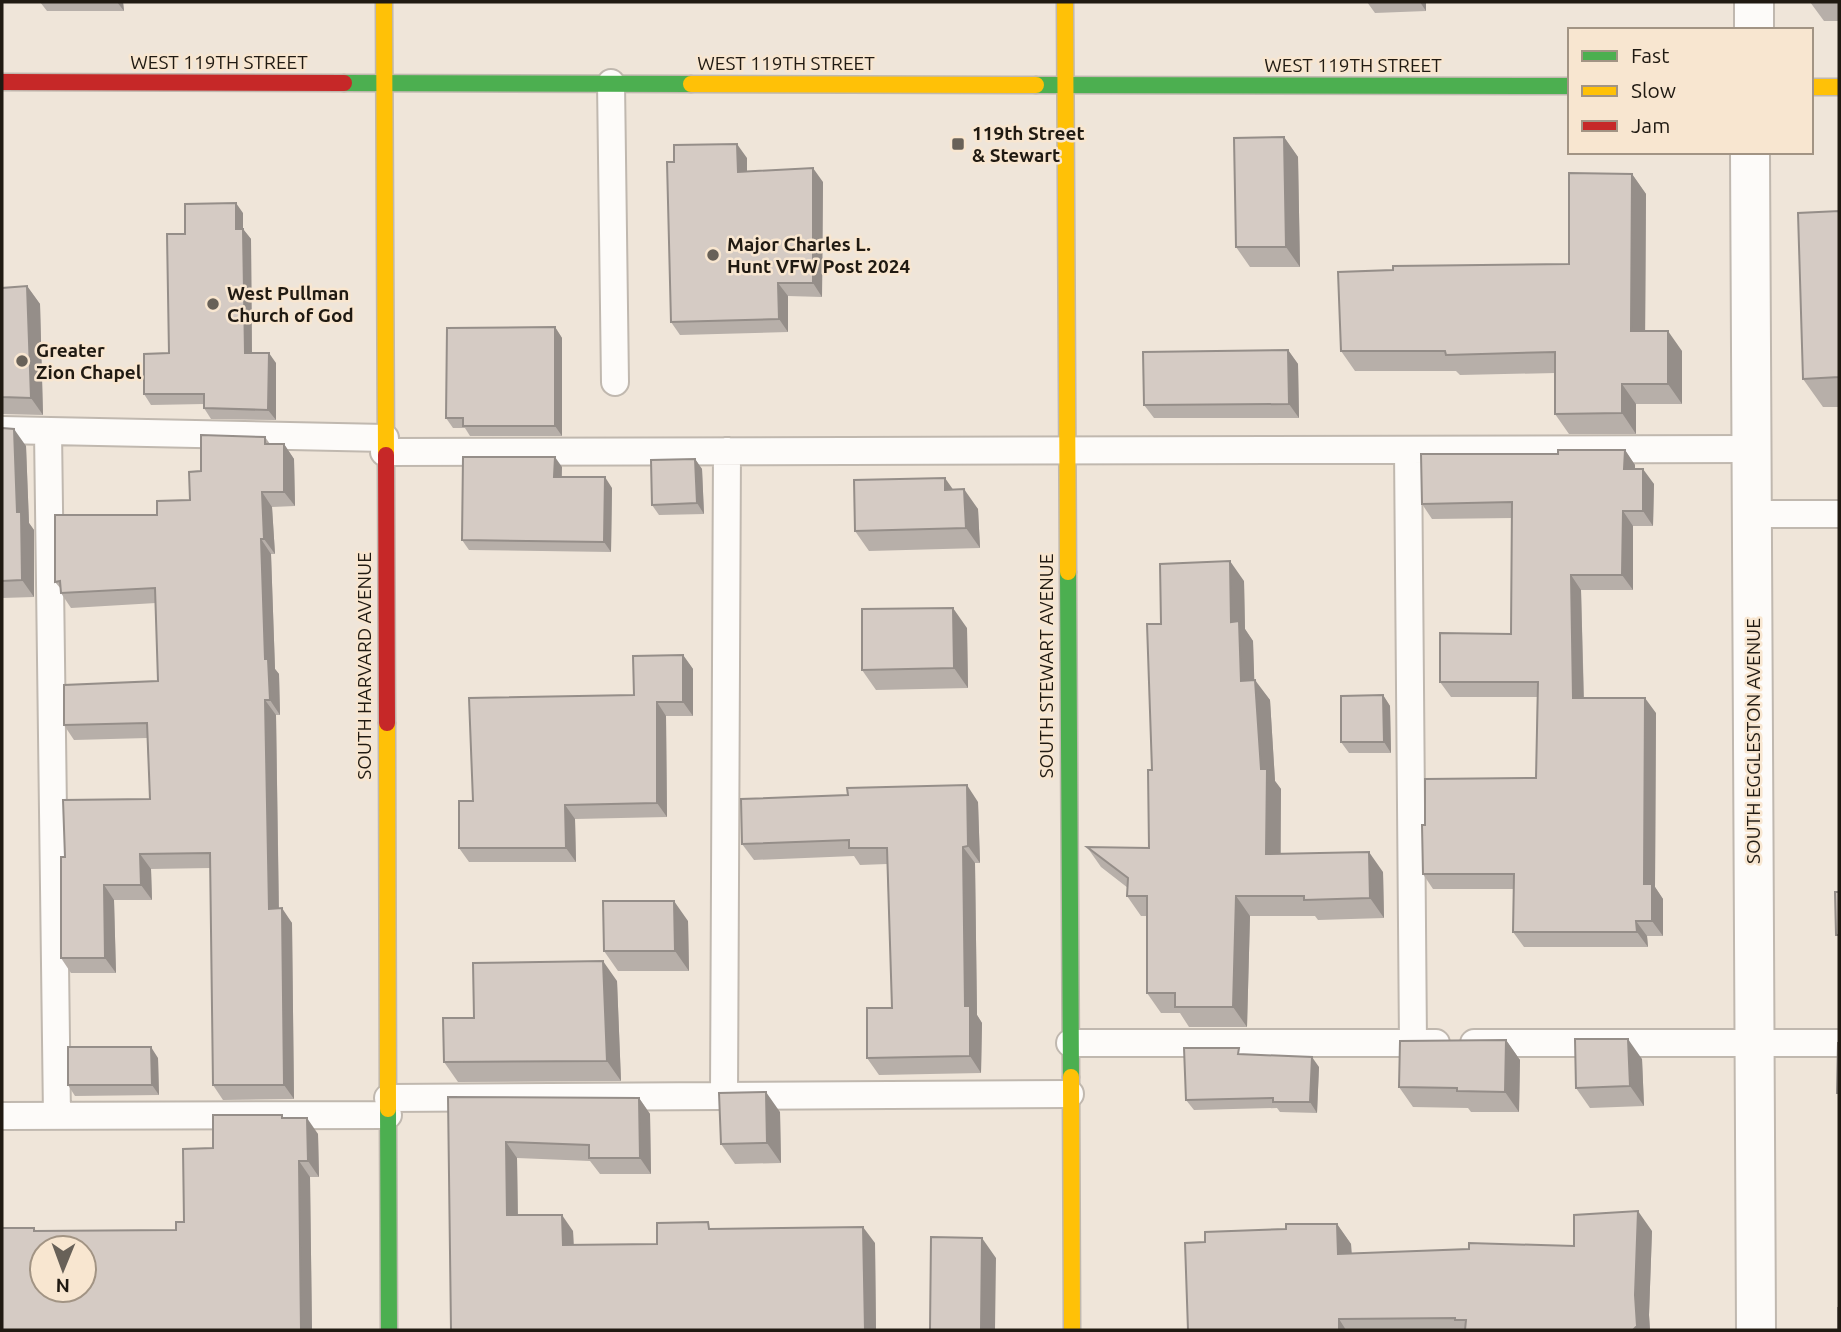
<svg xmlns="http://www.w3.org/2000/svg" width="1841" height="1332" viewBox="0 0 1841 1332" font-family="Ubuntu,sans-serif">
	<rect width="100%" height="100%" fill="#efe5d9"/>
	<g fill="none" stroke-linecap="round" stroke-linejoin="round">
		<g stroke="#c0b8af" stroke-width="30">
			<path id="lane" d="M 611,83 L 615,382
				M 2,430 L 385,438
				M 48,431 L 57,1116
				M 1408,450 L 1413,1043
				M 384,452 L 1751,449
				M 1751,514 L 1839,514
				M 1070,1043 L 1436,1043
				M 1474,1043 L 1839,1043
				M 724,1095 L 727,451
				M 388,1098 L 1070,1094
				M 2,1116 L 388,1115"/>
		</g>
		<g stroke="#c0b8af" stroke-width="42">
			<path id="street" d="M 1754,2 L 1754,30
				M 1750,152 L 1756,1330"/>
		</g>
		<g stroke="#c0b8af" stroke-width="19">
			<path id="fast" d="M 344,83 L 691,84
				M 1036,85 L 1570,86
				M 1068,572 L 1071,1077
				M 388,1109 L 389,1330"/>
		</g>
		<g stroke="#c0b8af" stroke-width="19">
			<path id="slow" d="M 384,2 L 386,455
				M 1065,2 L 1068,572
				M 691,84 L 1036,85
				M 1811,87 L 1839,87
				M 387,723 L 388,1109
				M 1071,1077 L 1072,1330"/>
		</g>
		<g stroke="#c0b8af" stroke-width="19">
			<path id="jam" d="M 2,82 L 344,83
				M 386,455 L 387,723"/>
		</g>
		<use href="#lane" stroke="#fdfbf9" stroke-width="26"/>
		<use href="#street" stroke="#fdfbf9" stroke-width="38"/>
		<use href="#fast" stroke="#4caf50" stroke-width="16"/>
		<use href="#slow" stroke="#ffc107" stroke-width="16"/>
		<use href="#jam" stroke="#c62828" stroke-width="16"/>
	</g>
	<path fill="#b7afa9" d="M 40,2 L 123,2 L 124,11 L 47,11 Z
		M 1367,2 L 1426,2 L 1426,11 L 1375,13 Z
		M 1810,2 L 1839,2 L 1839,21 L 1824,21 Z
		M 1284,137 L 1298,157 L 1300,267 L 1250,267 L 1236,247 Z
		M 747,158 L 747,171 L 823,182 L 822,297 L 788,296 L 788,332 L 680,335 L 671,322 Z
		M 1632,174 L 1646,194 L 1645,331 L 1682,351 L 1682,404 L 1636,404 L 1636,434 L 1569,434 L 1555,414 L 1555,373 L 1460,375 L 1456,371 L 1355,371 L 1341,351 L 1569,264 Z
		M 1839,211 L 1839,407 L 1823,407 L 1803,379 Z
		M 243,213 L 243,229 L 251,239 L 252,353 L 276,363 L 276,420 L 211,419 L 204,408 L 204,404 L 151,405 L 144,394 L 169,353 L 185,234 Z
		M 27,286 L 40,304 L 43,415 L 2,414 L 2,288 Z
		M 555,327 L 562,338 L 562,436 L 470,436 L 465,428 L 453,428 L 446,418 Z
		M 1288,350 L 1298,364 L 1299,418 L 1154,418 L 1144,405 Z
		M 2,428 L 26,446 L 29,523 L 34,530 L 34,597 L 2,598 Z
		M 265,437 L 270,444 L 284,444 L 294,459 L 295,506 L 272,507 L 275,554 L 271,554 L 275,669 L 279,674 L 280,715 L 276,715 L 279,908 L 292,923 L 294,1099 L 223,1100 L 213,1085 L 210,868 L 151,869 L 152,900 L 114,900 L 116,973 L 71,973 L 61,958 L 65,857 L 150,799 L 147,738 L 74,740 L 64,725 L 158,681 L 156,603 L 71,608 L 61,593 L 61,589 L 55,582 L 157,515 L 190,500 L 201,471 Z
		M 1625,450 L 1635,465 L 1635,469 L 1654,484 L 1653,526 L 1633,526 L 1633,590 L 1581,590 L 1584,698 L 1656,713 L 1655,887 L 1663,899 L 1663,936 L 1647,936 L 1648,947 L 1524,947 L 1513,932 L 1514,889 L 1433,889 L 1423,874 L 1425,825 L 1536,778 L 1537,697 L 1451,697 L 1440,682 L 1511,634 L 1512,518 L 1432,519 L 1422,504 L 1558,454 Z
		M 695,459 L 702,469 L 704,514 L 659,515 L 652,505 Z
		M 562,467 L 562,477 L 612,488 L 611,552 L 469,550 L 462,540 Z
		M 953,489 L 978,509 L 980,548 L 869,551 L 855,531 Z
		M 1244,581 L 1245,629 L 1253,641 L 1254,680 L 1270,700 L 1275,781 L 1281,789 L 1281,854 L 1383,872 L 1384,918 L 1318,920 L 1315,916 L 1250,916 L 1247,1027 L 1189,1027 L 1180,1013 L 1161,1013 L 1147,993 L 1147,916 L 1141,916 L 1127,896 L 1128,888 L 1101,867 L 1087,847 L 1149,848 L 1152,770 Z
		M 967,628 L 968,688 L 876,690 L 862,670 Z
		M 683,655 L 693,669 L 693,716 L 666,716 L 667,817 L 575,819 L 576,862 L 469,862 L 459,848 L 473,801 L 634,695 Z
		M 1383,695 L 1390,706 L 1391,753 L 1349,753 L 1341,742 Z
		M 978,802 L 980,863 L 975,863 L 977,1015 L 982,1023 L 981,1073 L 879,1075 L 867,1058 L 892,1008 L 887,864 L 860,865 L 854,856 L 754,860 L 742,844 Z
		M 688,921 L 689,971 L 618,971 L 604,951 Z
		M 617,981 L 621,1081 L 458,1082 L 444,1062 L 474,1018 Z
		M 1506,1040 L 1520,1060 L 1519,1112 L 1471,1112 L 1468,1108 L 1413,1107 L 1399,1087 Z
		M 1243,1054 L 1319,1067 L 1317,1113 L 1280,1112 L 1277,1108 L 1194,1110 L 1186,1100 Z
		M 158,1058 L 159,1095 L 75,1096 L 68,1085 Z
		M 1642,1059 L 1644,1106 L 1590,1108 L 1576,1088 Z
		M 448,1097 L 639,1098 L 650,1114 L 651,1174 L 600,1174 L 590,1161 L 517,1158 L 518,1215 L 573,1231 L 574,1245 L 657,1244 L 713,1229 L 875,1243 L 876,1330 L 451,1330 Z
		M 780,1112 L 781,1163 L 735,1164 L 721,1144 Z
		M 284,1118 L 318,1134 L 319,1177 L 310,1177 L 312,1330 L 2,1330 L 34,1228 L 36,1231 L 176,1230 L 184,1222 L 213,1148 Z
		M 1337,1224 L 1351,1244 L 1352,1253 L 1574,1246 L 1652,1231 L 1649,1315 L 1650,1330 L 1188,1330 L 1205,1242 L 1286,1229 Z"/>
	<path fill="#958e89" d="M 117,2 L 123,2 L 124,11 Z
		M 1420,2 L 1426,2 L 1426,11 Z
		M 1284,137 L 1298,157 L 1300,267 L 1286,247 Z
		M 737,144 L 747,158 L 747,185 L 738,172 Z
		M 813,168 L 823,182 L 822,297 L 813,283 Z
		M 1632,174 L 1646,194 L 1645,351 L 1631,331 Z
		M 236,203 L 243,213 L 243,239 L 236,229 Z
		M 243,229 L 251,239 L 252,363 L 245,353 Z
		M 778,283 L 788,296 L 788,332 L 779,319 Z
		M 27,286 L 40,304 L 43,415 L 31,398 Z
		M 555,327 L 562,338 L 562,436 L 555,426 Z
		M 1668,331 L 1682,351 L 1682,404 L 1668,384 Z
		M 1288,350 L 1298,364 L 1299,418 L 1289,404 Z
		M 269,353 L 276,363 L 276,420 L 268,410 Z
		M 1622,384 L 1636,404 L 1636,434 L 1622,413 Z
		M 14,429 L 26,446 L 29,523 L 34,530 L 34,597 L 22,580 L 17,512 Z
		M 284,444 L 294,459 L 295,506 L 284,492 Z
		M 1625,450 L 1635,465 L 1635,484 L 1624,469 Z
		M 555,457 L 562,467 L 561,488 L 554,477 Z
		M 695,459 L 702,469 L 704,514 L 697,503 Z
		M 1643,469 L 1654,484 L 1653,526 L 1643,511 Z
		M 605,477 L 612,488 L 611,552 L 604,542 Z
		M 945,478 L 959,498 L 945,490 Z
		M 964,489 L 978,509 L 980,548 L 966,528 Z
		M 262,492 L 272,507 L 275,554 L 264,539 Z
		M 1623,511 L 1633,526 L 1633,590 L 1622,575 Z
		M 261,539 L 271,554 L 275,669 L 279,674 L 280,715 L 270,700 L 265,659 Z
		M 1230,561 L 1244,581 L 1245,629 L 1253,641 L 1255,701 L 1241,681 L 1231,622 Z
		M 1571,575 L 1581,590 L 1584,713 L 1573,698 Z
		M 953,608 L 967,628 L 968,688 L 954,668 Z
		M 683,655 L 693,669 L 693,716 L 683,702 Z
		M 1255,680 L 1270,700 L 1275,781 L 1281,789 L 1280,874 L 1266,854 Z
		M 1383,695 L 1390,706 L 1391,753 L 1384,742 Z
		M 1645,698 L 1656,713 L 1655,887 L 1663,899 L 1663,936 L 1652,921 L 1644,884 Z
		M 265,700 L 276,715 L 279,924 L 269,909 Z
		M 657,702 L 666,716 L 667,817 L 657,803 Z
		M 967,785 L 978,802 L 980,863 L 968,846 Z
		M 565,805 L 575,819 L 576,862 L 566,848 Z
		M 963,847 L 975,863 L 977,1015 L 982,1023 L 981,1073 L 970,1056 L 965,1006 Z
		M 1369,852 L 1383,872 L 1384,918 L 1370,898 Z
		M 140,854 L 151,869 L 152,900 L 141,885 Z
		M 104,885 L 114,900 L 116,973 L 105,958 Z
		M 1236,896 L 1250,916 L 1247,1027 L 1233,1007 Z
		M 674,901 L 688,921 L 689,971 L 675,951 Z
		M 282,908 L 292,923 L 294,1099 L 284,1085 Z
		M 1636,921 L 1647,936 L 1648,947 L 1637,932 Z
		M 603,961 L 617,981 L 621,1081 L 607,1061 Z
		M 1628,1039 L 1642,1059 L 1644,1106 L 1630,1086 Z
		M 1506,1040 L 1520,1060 L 1519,1112 L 1505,1092 Z
		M 151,1047 L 158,1058 L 159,1095 L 152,1085 Z
		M 1312,1057 L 1319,1067 L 1317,1113 L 1310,1102 Z
		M 766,1092 L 780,1112 L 781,1163 L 767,1143 Z
		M 639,1098 L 650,1114 L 651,1174 L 640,1158 Z
		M 307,1118 L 318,1134 L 319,1177 L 308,1161 Z
		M 506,1142 L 517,1158 L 518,1231 L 507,1215 Z
		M 299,1161 L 310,1177 L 312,1330 L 301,1330 Z
		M 1638,1211 L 1652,1231 L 1649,1315 L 1650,1330 L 1633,1330 Z
		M 562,1215 L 573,1231 L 574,1261 L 563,1245 Z
		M 1337,1224 L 1351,1244 L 1352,1274 L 1338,1254 Z
		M 863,1227 L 875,1243 L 876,1330 L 865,1330 Z
		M 982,1238 L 996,1258 L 995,1330 L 981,1330 Z
		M 1339,1319 L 1346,1330 L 1339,1330 Z"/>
	<path fill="#d5cbc4" stroke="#958e89" stroke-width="2" fill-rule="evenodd" d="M 1284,137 L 1286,247 L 1236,247 L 1234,138 Z
		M 737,144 L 738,172 L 813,168 L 813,283 L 778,283 L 779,319 L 671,322 L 667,162 L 674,162 L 674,145 Z
		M 1569,173 L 1632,174 L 1631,331 L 1668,331 L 1668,384 L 1622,384 L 1622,413 L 1555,414 L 1555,352 L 1446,355 L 1445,351 L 1341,351 L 1338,272 L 1393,270 L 1393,266 L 1569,264 Z
		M 236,203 L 236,229 L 243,229 L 245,353 L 269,353 L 268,410 L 204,408 L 204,394 L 144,394 L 144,354 L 169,353 L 167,234 L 185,234 L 185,204 Z
		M 1839,211 L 1839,377 L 1803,379 L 1798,213 Z
		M 27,286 L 31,398 L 2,397 L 2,288 Z
		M 555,327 L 555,426 L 463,426 L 463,418 L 446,418 L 447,328 Z
		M 1288,350 L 1289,404 L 1144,405 L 1143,352 Z
		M 2,428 L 14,429 L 17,512 L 21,512 L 22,580 L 2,581 Z
		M 201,435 L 265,437 L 265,444 L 284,444 L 284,492 L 262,492 L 264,539 L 261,539 L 265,659 L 268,659 L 270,700 L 265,700 L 269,909 L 282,908 L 284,1085 L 213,1085 L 210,853 L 140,854 L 141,885 L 104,885 L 105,958 L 61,958 L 61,857 L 65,857 L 63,800 L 150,799 L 147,723 L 64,725 L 64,685 L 158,681 L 155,588 L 61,593 L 60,581 L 55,582 L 55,515 L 157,515 L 157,501 L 190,500 L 189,472 L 201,471 Z
		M 1558,450 L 1625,450 L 1624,469 L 1643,469 L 1643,511 L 1623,511 L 1622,575 L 1571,575 L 1573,698 L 1645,698 L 1644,884 L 1652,884 L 1652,921 L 1636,921 L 1637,932 L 1513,932 L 1514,874 L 1423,874 L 1422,825 L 1425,825 L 1425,779 L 1536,778 L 1538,682 L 1440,682 L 1440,633 L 1511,634 L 1512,502 L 1422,504 L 1421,454 L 1558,454 Z
		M 463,457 L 555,457 L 554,477 L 605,477 L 604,542 L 462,540 Z
		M 695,459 L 697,503 L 652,505 L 651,460 Z
		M 945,478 L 945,490 L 964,489 L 966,528 L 855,531 L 854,480 Z
		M 1230,561 L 1231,622 L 1239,621 L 1241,681 L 1255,680 L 1261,769 L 1267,769 L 1266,854 L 1369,852 L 1370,898 L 1304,900 L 1304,896 L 1236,896 L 1233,1007 L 1175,1007 L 1175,993 L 1147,993 L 1147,896 L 1127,896 L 1128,878 L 1087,847 L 1149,848 L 1148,770 L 1152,770 L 1147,624 L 1161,624 L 1160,564 Z
		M 953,608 L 954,668 L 862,670 L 862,609 Z
		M 683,655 L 683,702 L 657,702 L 657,803 L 565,805 L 566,848 L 459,848 L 459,801 L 473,801 L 469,698 L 634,695 L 633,656 Z
		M 1383,695 L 1384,742 L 1341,742 L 1341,696 Z
		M 967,785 L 968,846 L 963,847 L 965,1006 L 970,1006 L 970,1056 L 867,1058 L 867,1008 L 892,1008 L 887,848 L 849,848 L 849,840 L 742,844 L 741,799 L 848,795 L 847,788 Z
		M 1835,892 L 1839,892 L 1839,935 L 1836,935 Z
		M 603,901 L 674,901 L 675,951 L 604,951 Z
		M 603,961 L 607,1061 L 444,1062 L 443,1018 L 474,1018 L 473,963 Z
		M 1575,1039 L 1628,1039 L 1630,1086 L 1576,1088 Z
		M 1506,1040 L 1505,1092 L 1457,1091 L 1457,1088 L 1399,1087 L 1400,1041 Z
		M 1838,1043 L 1839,1043 L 1839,1093 L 1837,1093 Z
		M 68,1047 L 151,1047 L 152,1085 L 68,1085 Z
		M 1184,1048 L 1239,1048 L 1238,1054 L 1312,1057 L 1310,1102 L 1273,1102 L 1273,1098 L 1186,1100 Z
		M 766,1092 L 767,1143 L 721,1144 L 719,1093 Z
		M 448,1097 L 639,1098 L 640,1158 L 589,1158 L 589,1145 L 506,1142 L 507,1215 L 562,1215 L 563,1245 L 657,1244 L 657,1223 L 708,1222 L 709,1229 L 863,1227 L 865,1330 L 451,1330 Z
		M 213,1115 L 282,1115 L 282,1118 L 307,1118 L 308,1161 L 299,1161 L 301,1330 L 2,1330 L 2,1228 L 34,1228 L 34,1231 L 176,1230 L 176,1222 L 184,1222 L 183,1149 L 213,1148 ZM 42,1248 L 84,1248 L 84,1290 L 42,1290 Z
		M 1638,1211 L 1635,1295 L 1637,1326 L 1633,1330 L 1465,1330 L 1466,1320 L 1455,1320 L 1455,1318 L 1339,1319 L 1339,1330 L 1188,1330 L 1185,1243 L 1205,1242 L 1205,1232 L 1286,1229 L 1286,1224 L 1337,1224 L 1338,1254 L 1469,1249 L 1469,1243 L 1574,1246 L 1574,1215 Z
		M 931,1237 L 982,1238 L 981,1330 L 930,1330 Z
		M 1838,1308 L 1839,1308 L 1839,1330 L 1838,1330 Z"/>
	<g fill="#686158" stroke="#f8e6d0" stroke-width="2.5">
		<rect x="951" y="137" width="14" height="14" rx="3.5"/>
		<circle cx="713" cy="255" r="7"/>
		<circle cx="213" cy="304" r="7"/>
		<circle cx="22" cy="361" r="7"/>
	</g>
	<g text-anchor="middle" stroke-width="5" stroke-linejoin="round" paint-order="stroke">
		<g font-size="19" fill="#201a12" stroke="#f8e6d0">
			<text x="219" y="69">WEST 119TH STREET</text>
			<text x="786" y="70">WEST 119TH STREET</text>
			<text x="1353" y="72">WEST 119TH STREET</text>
			<text transform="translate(364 666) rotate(-90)" y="7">SOUTH HARVARD AVENUE</text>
			<text transform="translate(1046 666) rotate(-90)" y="7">SOUTH STEWART AVENUE</text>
			<text transform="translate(1753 741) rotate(-90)" y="7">SOUTH EGGLESTON AVENUE</text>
		</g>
		<g font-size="19" font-weight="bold" fill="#201a12" stroke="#f8e6d0" text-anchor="start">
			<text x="972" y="140">119th Street<tspan x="972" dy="22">&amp; Stewart</tspan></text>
			<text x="727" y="251">Major Charles L.<tspan x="727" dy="22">Hunt VFW Post 2024</tspan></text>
			<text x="227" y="300">West Pullman<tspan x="227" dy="22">Church of God</tspan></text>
			<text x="36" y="357">Greater<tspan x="36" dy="22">Zion Chapel</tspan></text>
		</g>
	</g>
	<rect width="1841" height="1332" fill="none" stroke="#201a12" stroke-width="7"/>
	<rect x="1568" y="28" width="245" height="126" fill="#f8e6d0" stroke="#a29484" stroke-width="2"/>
	<rect x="1582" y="51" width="35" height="10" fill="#4caf50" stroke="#a29484" stroke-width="2"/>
	<text x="1631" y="63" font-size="21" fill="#201a12">Fast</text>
	<rect x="1582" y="86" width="35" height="10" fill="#ffc107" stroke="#a29484" stroke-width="2"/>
	<text x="1631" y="98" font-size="21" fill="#201a12">Slow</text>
	<rect x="1582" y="121" width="35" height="10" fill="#c62828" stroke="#a29484" stroke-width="2"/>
	<text x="1631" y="133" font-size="21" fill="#201a12">Jam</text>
	<g transform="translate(63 1269) rotate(181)"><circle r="33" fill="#f8e6d0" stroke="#a29484" stroke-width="2"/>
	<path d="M0-5L12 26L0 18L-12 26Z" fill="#686158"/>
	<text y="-10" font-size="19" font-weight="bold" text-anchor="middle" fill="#201a12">N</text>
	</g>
</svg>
